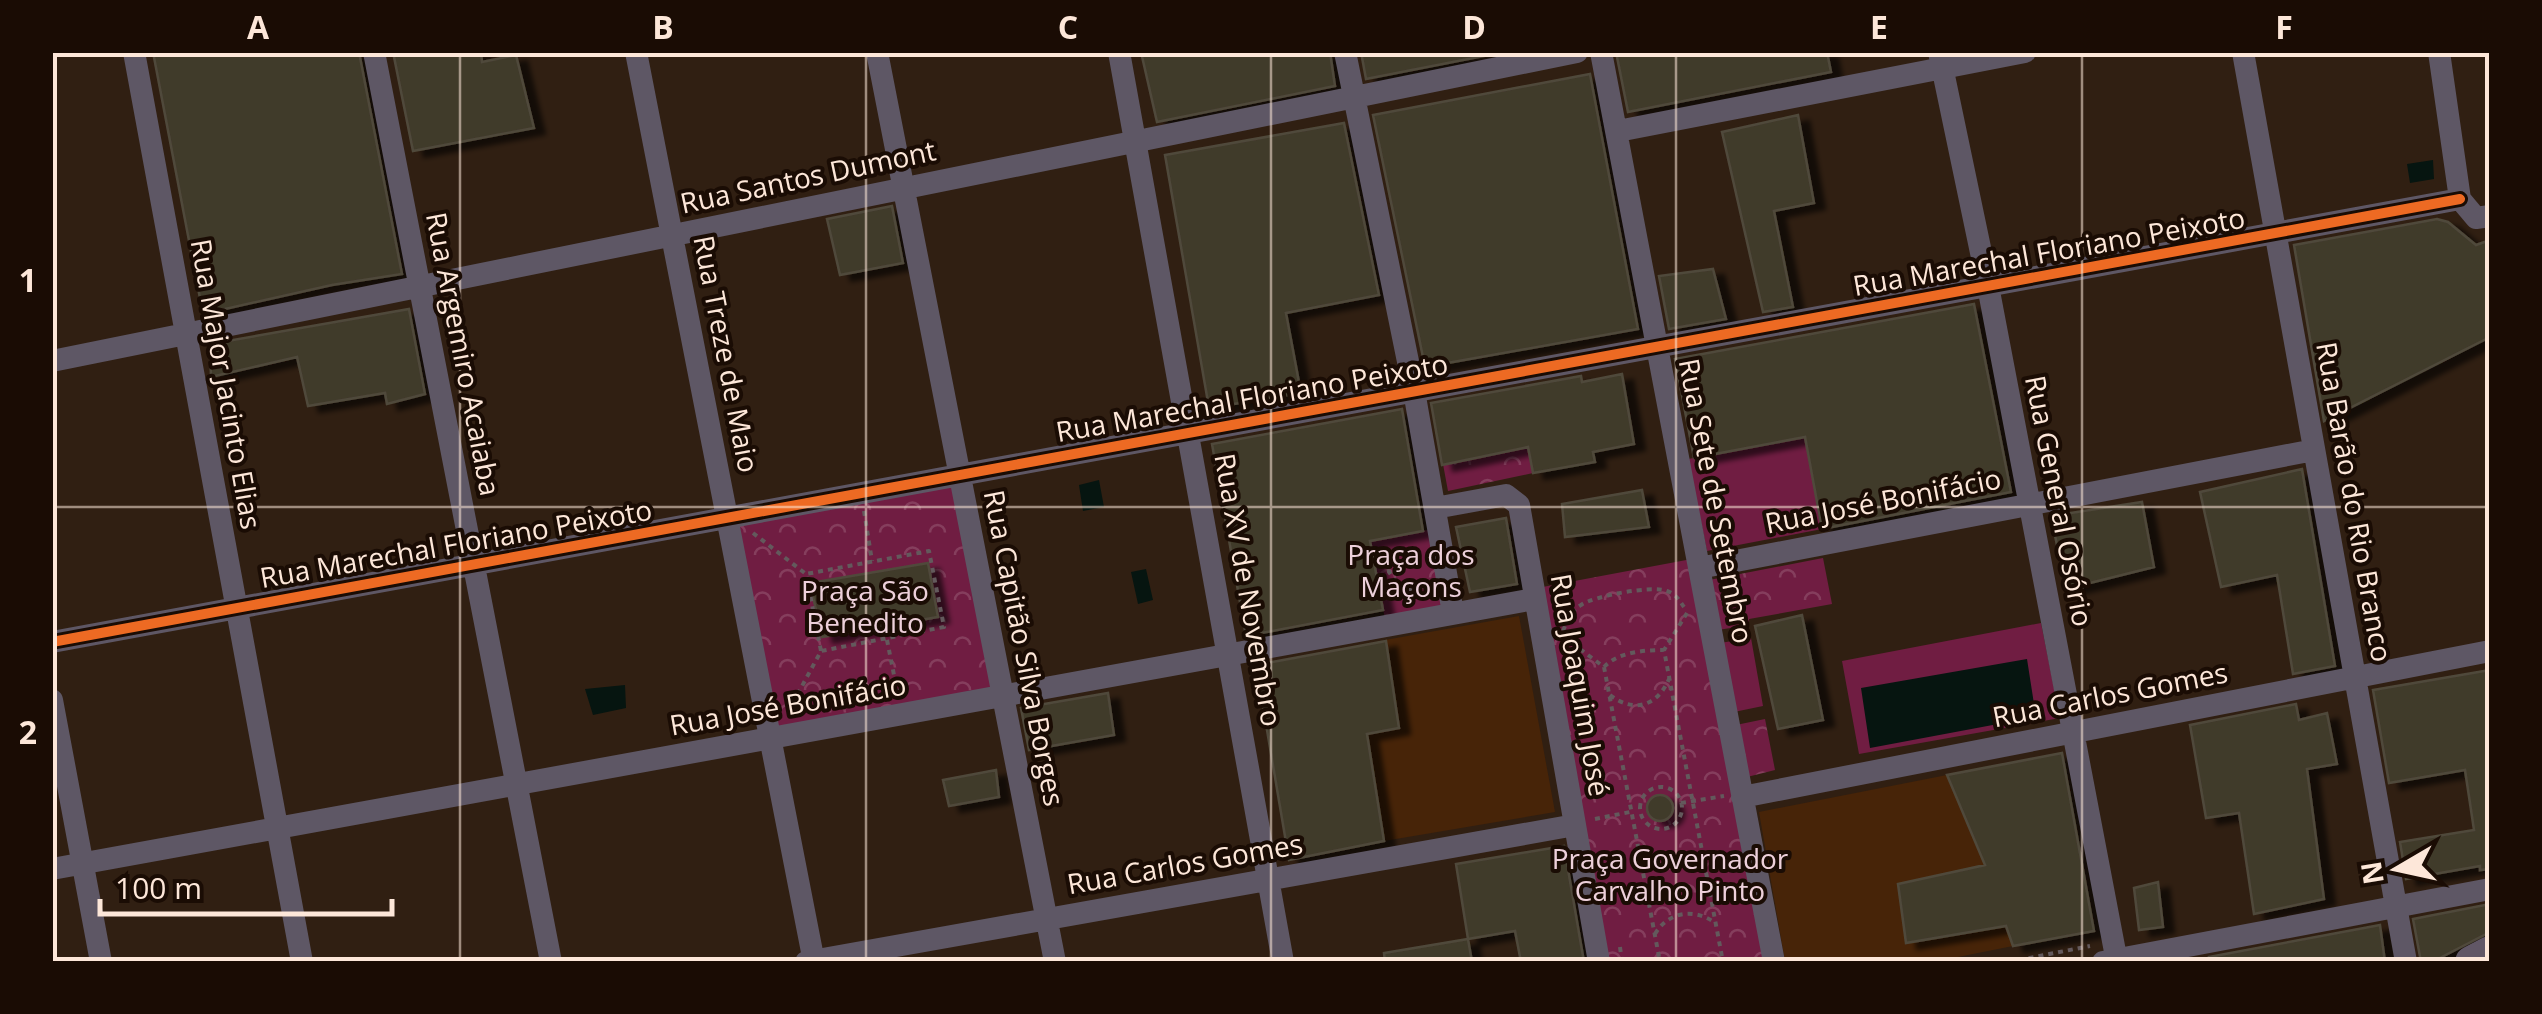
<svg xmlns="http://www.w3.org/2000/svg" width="2542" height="1014" viewBox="0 0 2542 1014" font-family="'Open Sans',sans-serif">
	<defs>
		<pattern id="park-crowns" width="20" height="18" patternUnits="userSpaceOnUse" patternTransform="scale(2.5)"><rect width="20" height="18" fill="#701d42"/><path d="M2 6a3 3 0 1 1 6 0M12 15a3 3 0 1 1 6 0" fill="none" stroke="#853e5d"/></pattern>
		<filter id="shadow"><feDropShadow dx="11" dy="6" stdDeviation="2.5" flood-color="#0009"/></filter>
	</defs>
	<rect width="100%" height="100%" fill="#301f12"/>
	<path fill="#472408" d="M 1519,616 L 1555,812 L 1384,841 L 1367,734 L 1399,727 L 1385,640 Z
		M 1947,775 L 1980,853 L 2013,946 L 1938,961 L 1785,961 L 1759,812 Z"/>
	<path fill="#701d42" d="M 1805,437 L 1822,529 L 1707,551 L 1688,459 Z
		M 2041,623 L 2060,718 L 1859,754 L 1842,661 Z
		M 1751,638 L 1763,706 L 1734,712 L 1720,643 Z"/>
	<path fill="url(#park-crowns)" d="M 1528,447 L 1533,473 L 1448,491 L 1443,464 Z
		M 960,475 L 1003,696 L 770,739 L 727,518 Z
		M 1438,528 L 1453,613 L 1386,624 L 1370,541 Z
		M 1697,558 L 1774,961 L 1599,961 L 1532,589 Z
		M 1823,558 L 1832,604 L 1749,619 L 1749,625 L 1718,630 L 1709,580 Z
		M 1765,719 L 1775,770 L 1747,777 L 1736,725 Z"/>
	<path fill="#061510" d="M 2433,160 L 2434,179 L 2410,183 L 2407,164 Z
		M 1099,480 L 1104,507 L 1083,511 L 1079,485 Z
		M 1146,569 L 1153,600 L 1138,604 L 1131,572 Z
		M 2027,659 L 2036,717 L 1870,748 L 1861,688 Z
		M 625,685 L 626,708 L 593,715 L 585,689 Z"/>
	<path fill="#413a2c" stroke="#50493b" stroke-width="2.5" filter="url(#shadow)" d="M 153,52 L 359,52 L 402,274 L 332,285 L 203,314 Z
		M 393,52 L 481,52 L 482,62 L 516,55 L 534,128 L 413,151 Z
		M 1141,52 L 1330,52 L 1335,86 L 1157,122 Z
		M 1361,52 L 1494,52 L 1494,54 L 1366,79 Z
		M 1616,52 L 1827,52 L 1831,72 L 1628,112 Z
		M 1590,74 L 1638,329 L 1425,367 L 1373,115 Z
		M 1798,115 L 1814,203 L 1774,211 L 1793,307 L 1763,312 L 1722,132 Z
		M 1344,123 L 1379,295 L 1286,313 L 1301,393 L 1209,408 L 1165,155 Z
		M 892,206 L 903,263 L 840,275 L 827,219 Z
		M 2437,219 L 2448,222 L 2476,245 L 2490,240 L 2490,337 L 2324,421 L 2294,245 Z
		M 1713,269 L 1726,319 L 1669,329 L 1659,276 Z
		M 1974,304 L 2011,492 L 1822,529 L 1805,437 L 1694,458 L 1675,359 Z
		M 409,309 L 425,394 L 387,404 L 385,393 L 308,406 L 297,357 L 211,377 L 210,344 Z
		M 1622,374 L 1634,444 L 1593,452 L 1595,462 L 1533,473 L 1528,447 L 1442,465 L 1431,403 L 1581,376 L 1582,382 Z
		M 1402,409 L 1423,531 L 1370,541 L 1383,610 L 1246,636 L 1212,444 Z
		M 2302,469 L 2335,666 L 2293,674 L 2277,575 L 2221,587 L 2200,492 Z
		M 1642,490 L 1649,527 L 1565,537 L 1562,504 Z
		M 2142,502 L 2154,567 L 2066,589 L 2051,516 Z
		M 1506,518 L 1517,584 L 1470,592 L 1456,527 Z
		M 928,563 L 938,617 L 822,637 L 810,583 Z
		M 1802,615 L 1823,720 L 1778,729 L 1755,626 Z
		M 1386,641 L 1399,728 L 1367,734 L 1384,841 L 1289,860 L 1256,665 Z
		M 2490,670 L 2490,869 L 2480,870 L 2480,866 L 2406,879 L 2400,842 L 2474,830 L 2465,770 L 2389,783 L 2373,690 Z
		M 1108,693 L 1114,735 L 1029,750 L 1021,708 Z
		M 2296,704 L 2299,720 L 2327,713 L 2337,764 L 2307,769 L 2324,899 L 2254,914 L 2239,813 L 2206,818 L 2190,725 Z
		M 2062,753 L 2094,931 L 2013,946 L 2006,926 L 1906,943 L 1898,884 L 1985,865 L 1947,775 Z
		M 996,770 L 999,797 L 949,806 L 943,780 Z
		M1647 808a13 13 0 1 1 26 0a13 13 0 1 1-26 0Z
		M 1564,846 L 1584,962 L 1521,962 L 1515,931 L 1468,939 L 1456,864 Z
		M 2158,882 L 2163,927 L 2139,930 L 2134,888 Z
		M 2490,904 L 2490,932 L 2432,962 L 2421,962 L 2413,919 Z
		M 2380,925 L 2385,962 L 2210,962 L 2209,957 Z
		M 1468,939 L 1472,962 L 1385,962 L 1384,953 Z"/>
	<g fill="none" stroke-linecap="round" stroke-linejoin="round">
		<path stroke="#63595c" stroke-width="4" stroke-dasharray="5 5" stroke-linecap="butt" d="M 864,511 L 872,561
			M 753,533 L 806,574 L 821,651
			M 1419,551 C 1403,549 1390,554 1389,572 L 1401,588 L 1415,590 L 1426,585
			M 1687,613 L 1664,650 L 1723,962
			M 1563,631 C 1567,621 1571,611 1581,605 C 1594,596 1652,585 1667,591 C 1676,594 1679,600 1684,607
			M 1564,637 L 1604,667 L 1660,962
			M 887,640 L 898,695
			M 1604,667 C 1618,652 1644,650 1664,650
			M 1610,695 C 1633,713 1657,707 1669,679
			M 788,712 L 821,651 L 944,627 L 929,551 L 806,574
			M1640 808a21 21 0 1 1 42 0a21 21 0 1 1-42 0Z
			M 1681,803 L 1724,796
			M 1595,819 L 1630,812
			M 1655,934 C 1668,912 1693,908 1714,922
			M 1620,947 L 1622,962
			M 2009,962 L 2090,946"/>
		<path stroke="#5e5765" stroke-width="22" d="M 134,52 L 302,962
			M 374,52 L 551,962
			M 636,52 L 814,962
			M 877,52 L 1055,962
			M 1119,52 L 1283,962
			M 1345,52 L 1414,391 L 1453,613
			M 1601,52 L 1774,962
			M 1939,52 L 1988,286 L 2117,962
			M 2243,52 L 2406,962
			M 2439,52 L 2460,199 L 2476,218 L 2490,216
			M 1618,131 L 2025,52
			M 52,361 L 1577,52
			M 1435,508 L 1506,495 L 1519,505 L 1599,962
			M 1699,568 L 2314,450
			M 52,642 L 2460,199
			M 52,700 L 101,962
			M 1742,797 L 2490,651
			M 52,869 L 1534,599
			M 806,962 L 1575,825
			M 2103,962 L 2490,889"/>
		<path stroke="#615766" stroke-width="32" d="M 2471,962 L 2490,952"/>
		<g stroke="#1a0c04" stroke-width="16">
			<path id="cycleway" d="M 52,642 L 2460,199"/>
		</g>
		<use href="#cycleway" stroke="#ed6a23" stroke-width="10"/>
	</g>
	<path fill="none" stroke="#fde7d9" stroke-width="2.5" stroke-opacity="0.55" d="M 460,52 L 460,962M 866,52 L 866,962M 1271,52 L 1271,962M 1676,52 L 1676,962M 2082,52 L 2082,962M 52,507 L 2490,507"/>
	<g text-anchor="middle" stroke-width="8" stroke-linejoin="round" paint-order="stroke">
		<g font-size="28" fill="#fde7d9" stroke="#1a0c04">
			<text transform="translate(808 177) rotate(-12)" y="10">Rua Santos Dumont</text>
			<text transform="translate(2049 252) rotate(-10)" y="10">Rua Marechal Floriano Peixoto</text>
			<text transform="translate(463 354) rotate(79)" y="10">Rua Argemiro Acaiaba</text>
			<text transform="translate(726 354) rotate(79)" y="10">Rua Treze de Maio</text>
			<text transform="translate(226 384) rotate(80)" y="10">Rua Major Jacinto Elias</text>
			<text transform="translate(1252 398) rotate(-10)" y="10">Rua Marechal Floriano Peixoto</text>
			<text transform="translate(1716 501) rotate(79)" y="10">Rua Sete de Setembro</text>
			<text transform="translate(1883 501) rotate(-11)" y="10">Rua José Bonifácio</text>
			<text transform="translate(2059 501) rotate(79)" y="10">Rua General Osório</text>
			<text transform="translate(2354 502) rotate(80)" y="10">Rua Barão do Rio Branco</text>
			<text transform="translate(456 544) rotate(-10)" y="10">Rua Marechal Floriano Peixoto</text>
			<text transform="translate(1248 590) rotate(80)" y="10">Rua XV de Novembro</text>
			<text transform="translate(1024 648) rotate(79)" y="10">Rua Capitão Silva Borges</text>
			<text transform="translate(1580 685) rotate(80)" y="10">Rua Joaquim José</text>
			<text transform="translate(2110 695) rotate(-11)" y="10">Rua Carlos Gomes</text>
			<text transform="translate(788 705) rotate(-10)" y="10">Rua José Bonifácio</text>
			<text transform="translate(1185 864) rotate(-10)" y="10">Rua Carlos Gomes</text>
		</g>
		<g font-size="28" fill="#edd0da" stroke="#1a0c04">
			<text x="1411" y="565">Praça dos<tspan x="1411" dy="32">Maçons</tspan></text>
			<text x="865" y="601">Praça São<tspan x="865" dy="32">Benedito</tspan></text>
			<text x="1670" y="869">Praça Governador<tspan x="1670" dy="32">Carvalho Pinto</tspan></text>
		</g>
	</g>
	<rect width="2542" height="1014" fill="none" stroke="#1a0c04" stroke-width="110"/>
	<g transform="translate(2397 869) rotate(261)" stroke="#1a0c04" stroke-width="8" paint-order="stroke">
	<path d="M0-8L18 38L0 25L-18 38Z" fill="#fde7d9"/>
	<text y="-15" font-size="28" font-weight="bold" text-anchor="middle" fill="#fde7d9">N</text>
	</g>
	<path d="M100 899v15h292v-15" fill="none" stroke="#fde7d9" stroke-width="5"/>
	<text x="115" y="899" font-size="30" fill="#fde7d9" stroke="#1a0c04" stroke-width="8" paint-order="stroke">100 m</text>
	<rect x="55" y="55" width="2432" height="904" fill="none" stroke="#fde7d9" stroke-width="4"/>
	<g font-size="32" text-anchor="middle" font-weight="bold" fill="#fde7d9">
		<text x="258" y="39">A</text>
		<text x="663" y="39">B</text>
		<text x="1068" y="39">C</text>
		<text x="1474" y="39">D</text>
		<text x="1879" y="39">E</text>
		<text x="2284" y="39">F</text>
		<text x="28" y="292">1</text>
		<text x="28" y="744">2</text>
	</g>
</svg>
